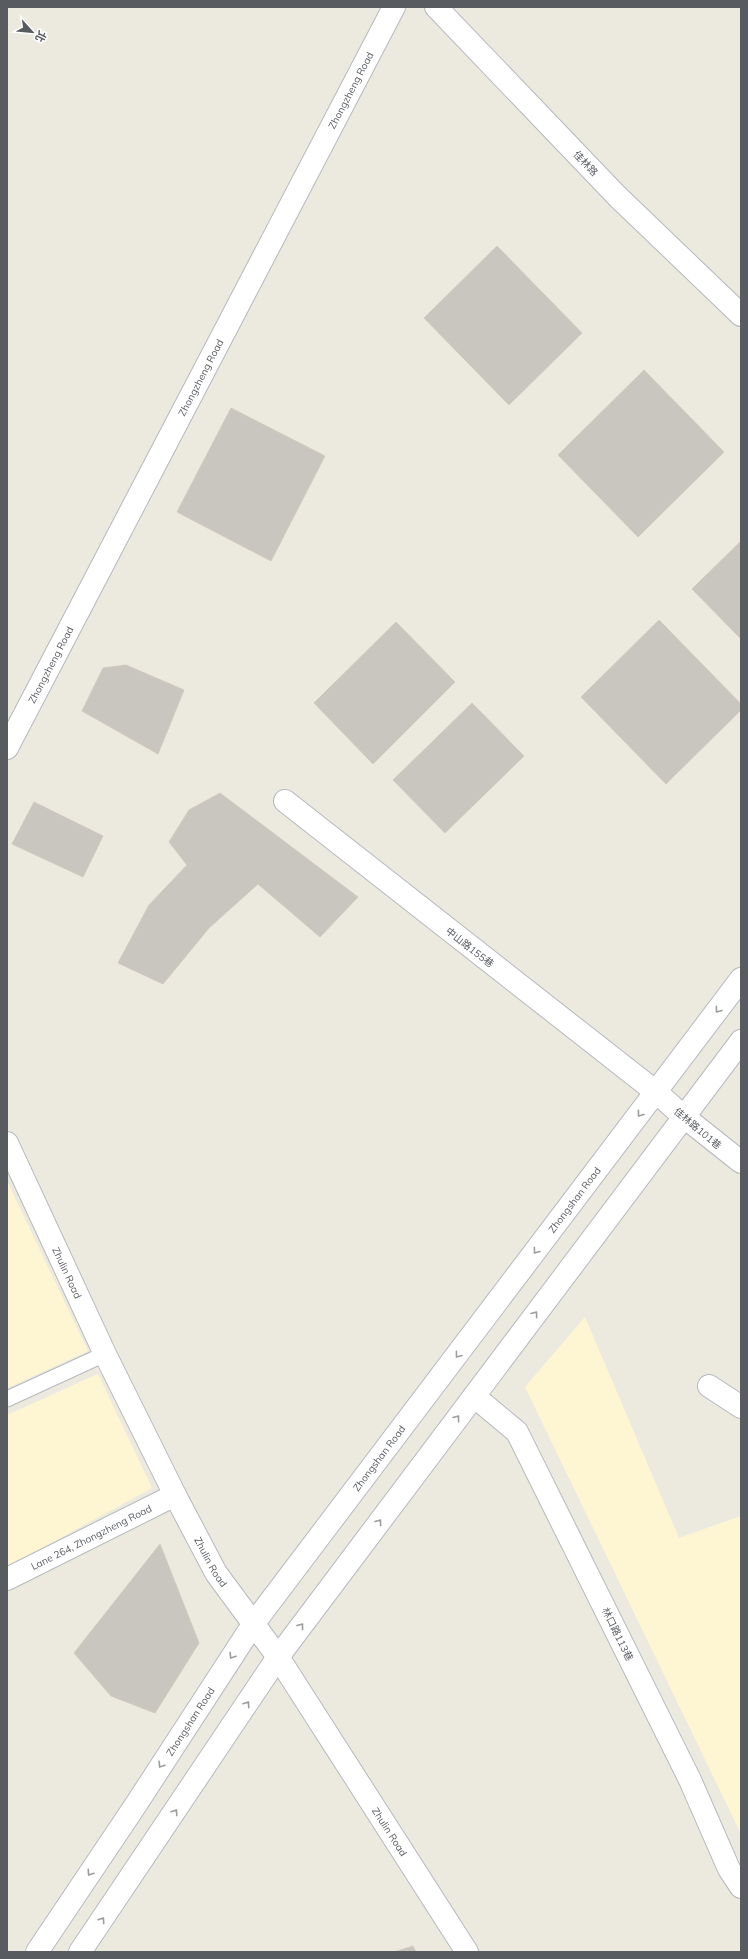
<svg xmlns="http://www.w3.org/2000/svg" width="748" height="1959" viewBox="0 0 748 1959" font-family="Mulish,'Noto Sans TC',sans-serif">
	<rect width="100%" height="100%" fill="#eceadf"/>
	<path fill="#fef6d2" d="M 7,1181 L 88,1351 L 7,1388 Z
		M 585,1317 L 679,1538 L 741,1516 L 741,1834 L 525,1387 Z
		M 98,1374 L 152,1488 L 7,1567 L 7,1415 Z"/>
	<path fill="#c9c6bf" stroke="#d1cbbe" d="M 497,246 L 582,333 L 509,405 L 424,318 Z
		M 644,370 L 724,452 L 638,537 L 558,455 Z
		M 231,408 L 325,456 L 271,561 L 177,512 Z
		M 741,541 L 741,639 L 692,589 Z
		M 659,620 L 741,704 L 741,710 L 666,784 L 581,697 Z
		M 396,622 L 455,682 L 373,764 L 314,703 Z
		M 126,665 L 184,690 L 158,754 L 82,711 L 103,668 Z
		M 472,703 L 524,756 L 445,833 L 393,780 Z
		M 220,793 L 358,897 L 320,937 L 258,884 L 209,928 L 163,984 L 118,963 L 149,905 L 187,865 L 169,842 L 189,810 Z
		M 34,802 L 103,836 L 83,877 L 12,844 Z
		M 160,1544 L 199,1643 L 155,1713 L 111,1696 L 74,1653 Z
		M 413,1946 L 416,1952 L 394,1952 Z"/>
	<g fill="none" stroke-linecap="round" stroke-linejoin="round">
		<g stroke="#b5b8bd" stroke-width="17">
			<path id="service" d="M 7,1399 L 105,1354"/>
		</g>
		<g stroke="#b5b8bd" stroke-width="24">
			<g id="minor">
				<path d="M 436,7 L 617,196 L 741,315"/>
				<path id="s1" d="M 7,748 L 394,7"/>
				<path d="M 285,801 L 656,1092 L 683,1116 L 741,1162"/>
				<path id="s2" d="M 7,1143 L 105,1354 L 175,1495 L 216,1573 L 278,1657 L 467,1952"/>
				<path d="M 709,1386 L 741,1407"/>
				<path d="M 474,1396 L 517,1432 L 690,1780 L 729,1869 L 741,1887"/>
				<path id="s3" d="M 7,1579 L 175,1495"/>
			</g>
		</g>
		<g stroke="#b5b9bf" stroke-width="24">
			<g id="secondary">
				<path id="s4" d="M 37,1952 L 135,1806 L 254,1623 L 741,979"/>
				<path d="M 80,1952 L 278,1657 L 741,1041"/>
			</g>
		</g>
		<use href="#service" stroke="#fff" stroke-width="15"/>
		<use href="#minor" stroke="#fff" stroke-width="22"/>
		<use href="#secondary" stroke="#fff" stroke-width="22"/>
	</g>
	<defs><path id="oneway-chevron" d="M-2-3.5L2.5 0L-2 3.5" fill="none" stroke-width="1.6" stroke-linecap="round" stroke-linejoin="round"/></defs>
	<g stroke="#9b9da0">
		<use href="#oneway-chevron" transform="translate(718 1010) rotate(127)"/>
		<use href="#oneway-chevron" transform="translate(640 1114) rotate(127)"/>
		<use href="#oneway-chevron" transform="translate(536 1251) rotate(127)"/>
		<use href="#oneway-chevron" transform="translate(535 1314) rotate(-53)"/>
		<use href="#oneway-chevron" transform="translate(458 1355) rotate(127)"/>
		<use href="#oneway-chevron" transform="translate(457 1418) rotate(-53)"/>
		<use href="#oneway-chevron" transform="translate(379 1522) rotate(-53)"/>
		<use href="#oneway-chevron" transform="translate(301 1626) rotate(-53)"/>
		<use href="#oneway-chevron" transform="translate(232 1656) rotate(123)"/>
		<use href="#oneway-chevron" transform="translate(247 1704) rotate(-56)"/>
		<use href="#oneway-chevron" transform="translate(161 1765) rotate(123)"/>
		<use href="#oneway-chevron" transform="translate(175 1812) rotate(-56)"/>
		<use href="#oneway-chevron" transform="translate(90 1873) rotate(124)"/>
		<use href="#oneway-chevron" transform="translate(102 1920) rotate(-56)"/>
	</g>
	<g text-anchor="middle" stroke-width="4" stroke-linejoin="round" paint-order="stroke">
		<g font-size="10" fill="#585c61" stroke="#fff">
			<text dy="4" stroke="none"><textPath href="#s1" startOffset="742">Zhongzheng Road</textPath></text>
			<text transform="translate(586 163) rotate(46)" y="4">佳林路</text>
			<text dy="4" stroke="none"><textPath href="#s1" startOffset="418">Zhongzheng Road</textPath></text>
			<text dy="4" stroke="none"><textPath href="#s1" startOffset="94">Zhongzheng Road</textPath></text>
			<text transform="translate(470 947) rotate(38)" y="4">中山路155巷</text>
			<text transform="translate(698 1128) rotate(40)" y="4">佳林路101巷</text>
			<text dy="4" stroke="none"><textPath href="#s4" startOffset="925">Zhongshan Road</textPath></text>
			<text dy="4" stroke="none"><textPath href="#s2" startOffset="143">Zhulin Road</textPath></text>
			<text dy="4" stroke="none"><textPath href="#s4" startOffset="601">Zhongshan Road</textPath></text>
			<text dy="4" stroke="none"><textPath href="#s3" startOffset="94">Lane 264, Zhongzheng Road</textPath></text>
			<text dy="4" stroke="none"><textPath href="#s2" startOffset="466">Zhulin Road</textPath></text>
			<text transform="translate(618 1634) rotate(64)" y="4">林口路113巷</text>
			<text dy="4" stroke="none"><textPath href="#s4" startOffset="277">Zhongshan Road</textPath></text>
			<text dy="4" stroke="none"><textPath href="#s2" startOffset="790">Zhulin Road</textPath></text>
		</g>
	</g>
	<rect width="748" height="1959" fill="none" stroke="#585c61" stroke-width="16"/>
	<g transform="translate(32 32) rotate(117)" stroke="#ffffff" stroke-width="3" paint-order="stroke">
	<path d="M0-3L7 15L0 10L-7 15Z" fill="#585c61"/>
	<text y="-6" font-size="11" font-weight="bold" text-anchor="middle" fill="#585c61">北</text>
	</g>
</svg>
